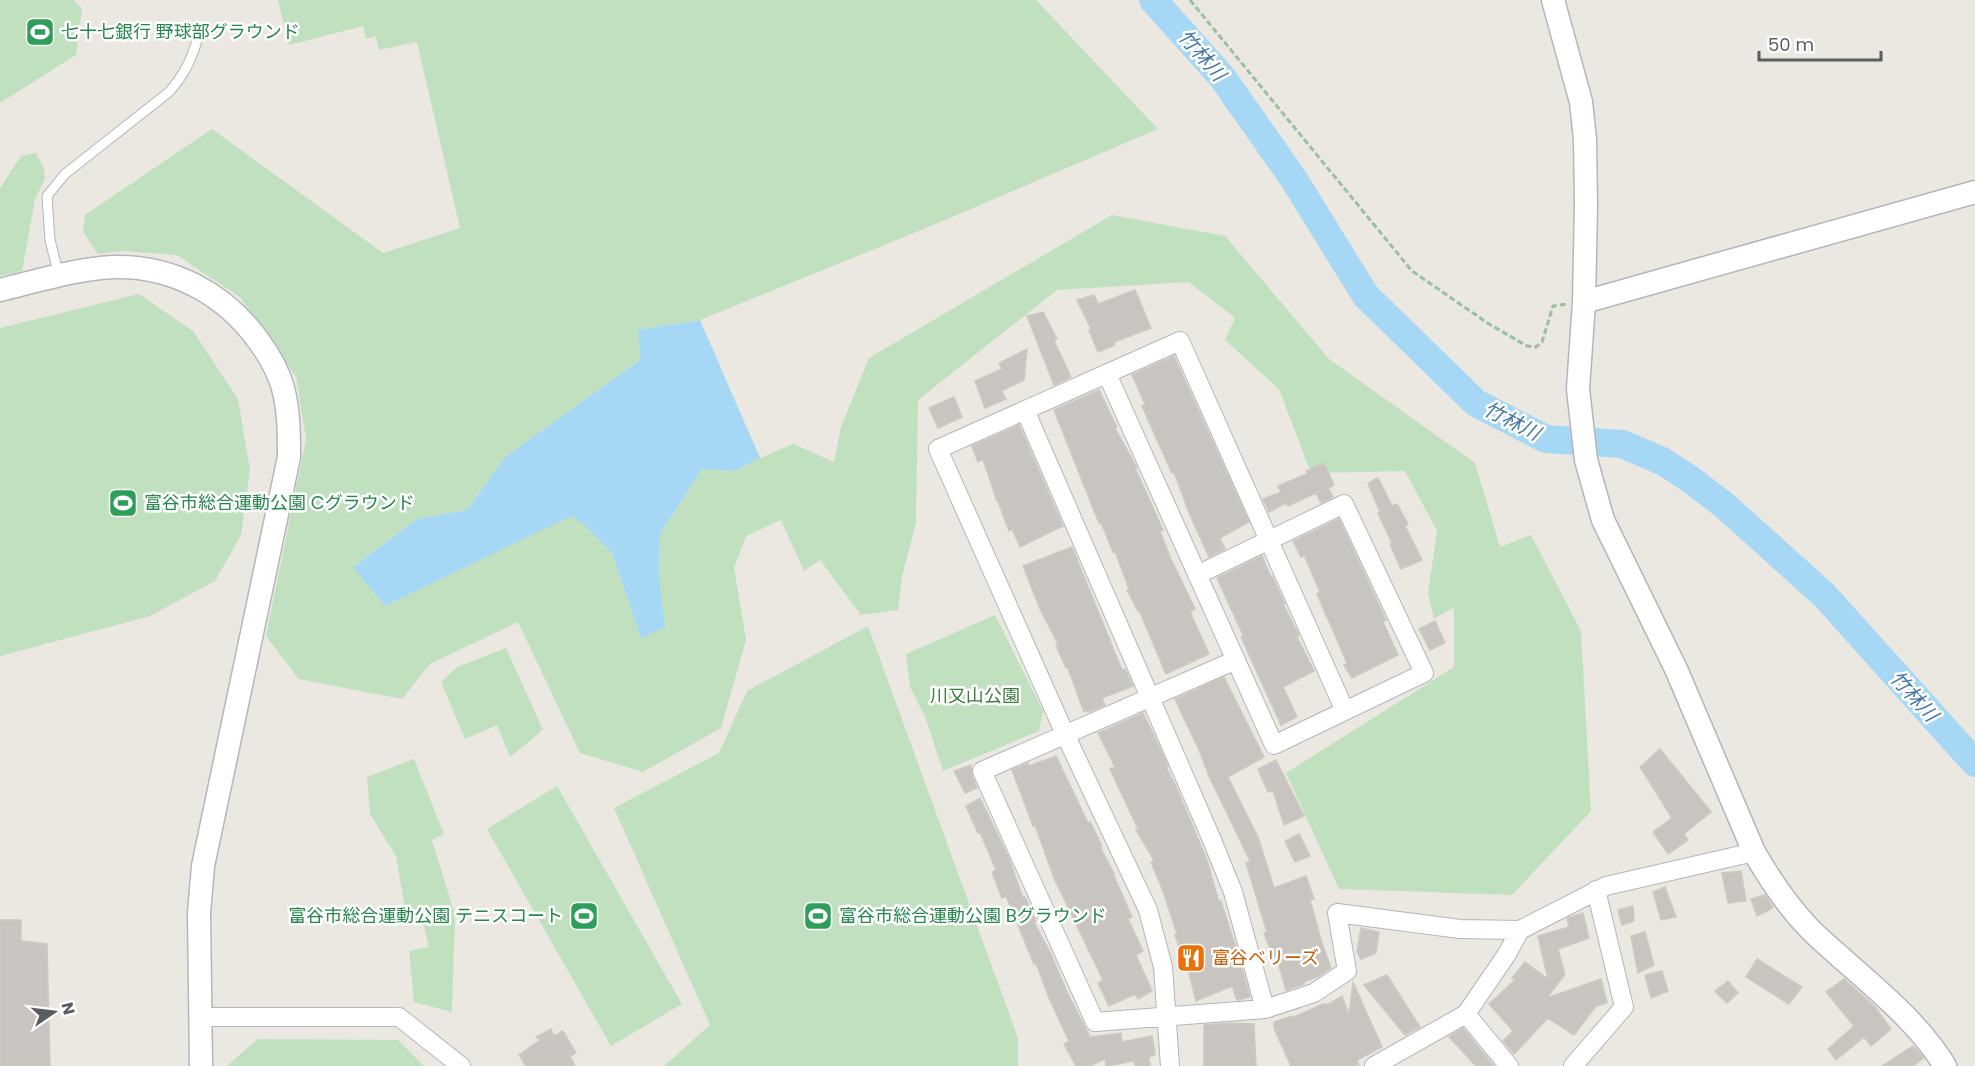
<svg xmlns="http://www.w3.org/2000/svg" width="1975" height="1066" viewBox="0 0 1975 1066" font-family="Poppins,'Noto Sans JP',sans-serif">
	<rect width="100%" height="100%" fill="#eae8e0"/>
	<path fill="#c1e0bf" d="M 0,0 L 74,0 L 82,9 L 76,55 L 0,103 Z
		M 278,0 L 1036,0 L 1158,129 L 926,228 L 700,320 L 638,330 L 640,360 L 505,457 L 467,510 L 417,519 L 354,566 L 385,606 L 571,515 L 584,525 L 612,553 L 641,638 L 659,578 L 660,534 L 702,469 L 735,471 L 760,458 L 793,444 L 834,462 L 841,427 L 869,358 L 1112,215 L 1225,236 L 1329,359 L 1475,463 L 1500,547 L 1531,535 L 1581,631 L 1591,811 L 1512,895 L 1339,889 L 1286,773 L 1454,667 L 1454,607 L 1434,619 L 1428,593 L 1437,531 L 1405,471 L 1311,473 L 1279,389 L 1225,340 L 1235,318 L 1189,282 L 1057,290 L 918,400 L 916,523 L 902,576 L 898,610 L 861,615 L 820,560 L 804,571 L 781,520 L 746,536 L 734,568 L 746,640 L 721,728 L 643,772 L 580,753 L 518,622 L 430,664 L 402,699 L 299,679 L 266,636 L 306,439 L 296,377 L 241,298 L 177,255 L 122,251 L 98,254 L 83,232 L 85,215 L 212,129 L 383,253 L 460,228 L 417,42 L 379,50 L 376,36 L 366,39 L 363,26 L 289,45 Z
		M 36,153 L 44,168 L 45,179 L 35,199 L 22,271 L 0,276 L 0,188 L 21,156 Z
		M 139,294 L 193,331 L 238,399 L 250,470 L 241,535 L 215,581 L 150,616 L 0,656 L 0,328 Z
		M 995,615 L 1043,711 L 1039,731 L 943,771 L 926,719 L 910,687 L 906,654 Z
		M 868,626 L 1018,1038 L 1018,1066 L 664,1066 L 710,1025 L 614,808 L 719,753 L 747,691 Z
		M 506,648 L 543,730 L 510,757 L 497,725 L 465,739 L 441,682 L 457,667 Z
		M 414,759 L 444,834 L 432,840 L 455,915 L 452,1012 L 414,1002 L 409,951 L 429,947 L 423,923 L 408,925 L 396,856 L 370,814 L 367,777 Z
		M 557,786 L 682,1004 L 611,1046 L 487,829 Z
		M 258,1039 L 398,1040 L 424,1066 L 227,1066 Z"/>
	<path fill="#a6d8f5" d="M 700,320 L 760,458 L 735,471 L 702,469 L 660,534 L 659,578 L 665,627 L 641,638 L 612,553 L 584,525 L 571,516 L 385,606 L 353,567 L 417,519 L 467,510 L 505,457 L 640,360 L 638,330 Z"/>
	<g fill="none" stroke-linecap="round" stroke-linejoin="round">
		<path stroke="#a6d8f5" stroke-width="28" d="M 1153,0 L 1222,77 L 1293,178 L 1366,296 L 1476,403 L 1546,439 L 1622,444 L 1662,461 L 1687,477 L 1724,505 L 1824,595 L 1975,763"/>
	</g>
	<path fill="#c8c5c0" stroke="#cec9c0" stroke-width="1.5" d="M 1135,290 L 1151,328 L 1114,342 L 1115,345 L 1098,352 L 1089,330 L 1091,329 L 1077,300 L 1094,295 L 1098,304 Z
		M 1043,312 L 1057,339 L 1054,341 L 1071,377 L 1054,385 L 1027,316 Z
		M 1027,349 L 1024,380 L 1001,391 L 1006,399 L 985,408 L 975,381 L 1002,369 L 999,363 Z
		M 1174,356 L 1249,522 L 1220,538 L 1225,549 L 1209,557 L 1190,515 L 1174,472 L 1172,473 L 1142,406 L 1145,404 L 1132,375 Z
		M 1099,390 L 1111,415 L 1117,427 L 1115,428 L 1137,468 L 1135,468 L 1163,530 L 1160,531 L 1170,557 L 1195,609 L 1190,612 L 1209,654 L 1166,674 L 1139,610 L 1138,611 L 1127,590 L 1129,589 L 1115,551 L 1113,552 L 1101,522 L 1099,523 L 1054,410 Z
		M 954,397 L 962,417 L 938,428 L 929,408 Z
		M 1019,425 L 1063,526 L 1020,547 L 1012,529 L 1009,531 L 998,501 L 997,501 L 983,459 L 978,462 L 972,446 Z
		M 1324,463 L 1334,485 L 1328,488 L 1333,497 L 1321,503 L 1316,493 L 1288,506 L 1286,503 L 1269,512 L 1263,499 L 1281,492 L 1278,486 L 1307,474 L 1306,471 Z
		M 1378,478 L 1392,506 L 1397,504 L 1408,524 L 1405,526 L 1422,560 L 1401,569 L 1390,544 L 1392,543 L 1378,513 L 1380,512 L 1368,483 Z
		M 1339,519 L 1386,620 L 1383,622 L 1398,655 L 1352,678 L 1344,665 L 1347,663 L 1317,594 L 1320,592 L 1304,555 L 1301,557 L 1293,541 Z
		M 1072,547 L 1122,670 L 1125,669 L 1133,686 L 1102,698 L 1105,705 L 1088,712 L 1087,710 L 1084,712 L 1068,668 L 1066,668 L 1056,645 L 1058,644 L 1040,609 L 1023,566 Z
		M 1262,556 L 1271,577 L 1272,576 L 1285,604 L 1283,604 L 1299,635 L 1297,637 L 1314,671 L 1283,687 L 1297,717 L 1281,725 L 1241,637 L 1244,637 L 1217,578 Z
		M 1435,621 L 1445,643 L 1430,650 L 1419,629 Z
		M 1224,677 L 1264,757 L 1228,777 L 1258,837 L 1274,888 L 1306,876 L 1314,899 L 1310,900 L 1322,943 L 1331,968 L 1319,976 L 1304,982 L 1304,984 L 1286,990 L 1276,956 L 1273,957 L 1264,933 L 1267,932 L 1246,863 L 1250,861 L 1209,776 L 1199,750 L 1175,699 Z
		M 1143,713 L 1158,744 L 1168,766 L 1166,767 L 1175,784 L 1207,860 L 1219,902 L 1221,901 L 1237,951 L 1250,997 L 1237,1000 L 1232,986 L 1196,1001 L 1186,961 L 1184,961 L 1175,935 L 1177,934 L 1163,891 L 1151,862 L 1154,860 L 1136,830 L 1138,829 L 1110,769 L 1115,767 L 1098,733 Z
		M 1660,749 L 1711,812 L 1684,834 L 1688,840 L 1668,854 L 1653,832 L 1672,818 L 1640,767 Z
		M 1056,756 L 1088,823 L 1090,822 L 1102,846 L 1100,847 L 1114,873 L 1113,874 L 1132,917 L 1128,919 L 1143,951 L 1136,955 L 1152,991 L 1138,999 L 1135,994 L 1109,1006 L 1098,983 L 1103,980 L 1054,878 L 1035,825 L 1033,826 L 1012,770 L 1028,763 L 1029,766 Z
		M 1276,760 L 1304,816 L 1284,825 L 1273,790 L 1268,792 L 1258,769 Z
		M 971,765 L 972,775 L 977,788 L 965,793 L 954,771 Z
		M 980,798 L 1009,858 L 1023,898 L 1025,897 L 1036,921 L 1034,922 L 1051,954 L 1067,992 L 1090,1037 L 1121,1033 L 1122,1042 L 1152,1036 L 1155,1055 L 1149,1057 L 1150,1066 L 1135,1066 L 1134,1061 L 1106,1066 L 1105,1059 L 1090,1066 L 1076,1066 L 1064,1044 L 1069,1041 L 1049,998 L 1036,963 L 1034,964 L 1006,896 L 1002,898 L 992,872 L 996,870 L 980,832 L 978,833 L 966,806 Z
		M 1299,834 L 1310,856 L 1295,862 L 1285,841 Z
		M 1741,871 L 1746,901 L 1728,903 L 1722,873 Z
		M 1665,887 L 1676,917 L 1661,920 L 1653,892 Z
		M 1765,895 L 1773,908 L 1757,916 L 1751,899 Z
		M 1633,906 L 1634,921 L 1622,925 L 1618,910 Z
		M 1583,913 L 1589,938 L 1558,949 L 1565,974 L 1547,998 L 1601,979 L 1607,1003 L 1596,1006 L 1574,1035 L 1548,1018 L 1514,1054 L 1503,1041 L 1513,1031 L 1489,1004 L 1515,980 L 1512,978 L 1525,962 L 1548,979 L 1538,936 L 1569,927 L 1567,918 Z
		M 0,920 L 21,920 L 21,941 L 47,944 L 50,1066 L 0,1066 Z
		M 1361,928 L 1379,932 L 1376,953 L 1361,959 L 1357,952 Z
		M 1645,932 L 1654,965 L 1638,973 L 1631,936 Z
		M 1757,959 L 1802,987 L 1789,1004 L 1746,977 Z
		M 1662,971 L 1668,991 L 1651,998 L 1645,975 Z
		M 1387,975 L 1420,1027 L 1405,1035 L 1364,985 Z
		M 1844,979 L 1875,1007 L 1891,1029 L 1871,1046 L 1864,1037 L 1836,1060 L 1828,1049 L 1854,1026 L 1826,992 Z
		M 1728,981 L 1738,993 L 1727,1003 L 1715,991 Z
		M 1353,982 L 1382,1047 L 1357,1060 L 1359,1066 L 1291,1066 L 1274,1028 L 1274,1022 L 1293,1016 L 1294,1017 L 1323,1004 L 1329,1004 L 1342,996 L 1349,1015 Z
		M 1233,1023 L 1254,1024 L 1256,1066 L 1204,1066 L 1204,1025 Z
		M 1463,1028 L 1494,1066 L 1476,1066 L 1449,1037 Z
		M 551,1029 L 554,1036 L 563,1031 L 576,1053 L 570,1056 L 575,1066 L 526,1066 L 519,1055 L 540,1040 L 536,1037 Z
		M 1913,1046 L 1924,1058 L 1913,1066 L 1882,1066 Z"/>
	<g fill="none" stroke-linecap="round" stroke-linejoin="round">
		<g stroke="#b3b6ba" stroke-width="11">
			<path id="service" d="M 59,276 L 50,240 L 47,196 L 65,174 L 169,92 C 184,75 192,59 198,37"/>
		</g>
		<g stroke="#b3b6ba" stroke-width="20">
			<path id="minor" d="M 1107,374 L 1274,745 L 1424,673 L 1344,504 L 1197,575
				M 1025,410 L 1212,840 L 1233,892 L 1265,1009
				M 1236,660 L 982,771 L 1095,1022 L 1265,1009 L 1314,993 L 1347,971 L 1337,913 L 1460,929 L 1520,930 L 1606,886 L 1754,852
				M 1466,1014 L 1509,1066
				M 201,1017 L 399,1017 L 461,1066
				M 1170,1066 L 1163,967 L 1148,910 L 1065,734 L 938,449 L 1180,341 L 1345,711
				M 1374,1066 L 1466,1014 L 1507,954 L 1520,930
				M 1573,1066 L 1624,1007 L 1596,890"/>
		</g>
		<g stroke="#b3b6ba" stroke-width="25">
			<path id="tertiary" d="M 1553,0 L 1581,102 L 1585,139 L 1586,205 L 1584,302 L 1578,389 L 1586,460 L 1603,520 L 1676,669 L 1754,852 C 1769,878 1786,904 1807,926 C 1816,936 1827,945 1837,954 C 1875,988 1919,1023 1945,1066
				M 0,290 C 37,281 75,269 113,267 C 171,265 224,293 258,340 C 269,355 278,370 283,388 C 289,411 289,433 289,457 L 203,866 L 199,913 L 201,1066
				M 1584,302 L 1975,192"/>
		</g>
		<path stroke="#9ac0a1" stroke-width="3" stroke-dasharray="6 3" stroke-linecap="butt" d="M 1190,0 L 1412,271 L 1489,324 L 1527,346 L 1536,347 L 1542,342 L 1553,306 L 1567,304"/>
		<use href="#service" stroke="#fff" stroke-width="9"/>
		<use href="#minor" stroke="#fff" stroke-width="18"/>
		<use href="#tertiary" stroke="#fff" stroke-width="22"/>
	</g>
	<defs>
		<g id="stadium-square" transform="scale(1.5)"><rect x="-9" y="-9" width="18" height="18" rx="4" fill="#2e9e5b" stroke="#fff"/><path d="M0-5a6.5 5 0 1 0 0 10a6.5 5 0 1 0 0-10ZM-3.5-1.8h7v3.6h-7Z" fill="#fff"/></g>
		<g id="restaurant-square" transform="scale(1.5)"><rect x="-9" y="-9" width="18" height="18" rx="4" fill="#e8710a" stroke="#fff"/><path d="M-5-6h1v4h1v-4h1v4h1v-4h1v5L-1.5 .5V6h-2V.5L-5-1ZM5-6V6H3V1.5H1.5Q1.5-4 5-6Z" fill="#fff"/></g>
	</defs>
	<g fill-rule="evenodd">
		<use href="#stadium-square" x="40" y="32"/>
		<use href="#stadium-square" x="123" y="503"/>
		<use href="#stadium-square" x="584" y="916"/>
		<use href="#stadium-square" x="818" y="916"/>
		<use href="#restaurant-square" x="1191" y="958"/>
	</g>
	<g text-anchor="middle" stroke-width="5" stroke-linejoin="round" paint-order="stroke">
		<g font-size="18" fill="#27864d" stroke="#fff" text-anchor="start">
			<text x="61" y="38">七十七銀行 野球部グラウンド</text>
			<text x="144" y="509">富谷市総合運動公園 Cグラウンド</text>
			<text x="563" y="922" text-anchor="end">富谷市総合運動公園 テニスコート</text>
			<text x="839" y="922">富谷市総合運動公園 Bグラウンド</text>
		</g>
		<g font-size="18" fill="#3d7c3c" stroke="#fff">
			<text x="975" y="702">川又山公園</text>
		</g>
		<g font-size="18" fill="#c56008" stroke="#fff" text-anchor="start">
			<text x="1212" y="964">富谷ベリーズ</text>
		</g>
		<g font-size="20" font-style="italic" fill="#467aa5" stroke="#fff">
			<text transform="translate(1202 55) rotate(49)" y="7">竹林川</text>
			<text transform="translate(1512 421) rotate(27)" y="7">竹林川</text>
			<text transform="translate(1914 696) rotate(48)" y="7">竹林川</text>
		</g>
	</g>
	<g transform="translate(54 1012) rotate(76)" stroke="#ffffff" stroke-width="4.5" paint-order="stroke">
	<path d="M0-4.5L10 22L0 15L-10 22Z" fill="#595d60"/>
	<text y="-9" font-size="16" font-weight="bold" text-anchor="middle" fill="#595d60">N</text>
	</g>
	<path d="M1759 51v9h122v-9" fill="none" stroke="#595d60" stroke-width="3"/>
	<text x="1768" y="51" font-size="18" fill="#595d60" stroke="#ffffff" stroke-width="4.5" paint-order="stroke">50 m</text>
</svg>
